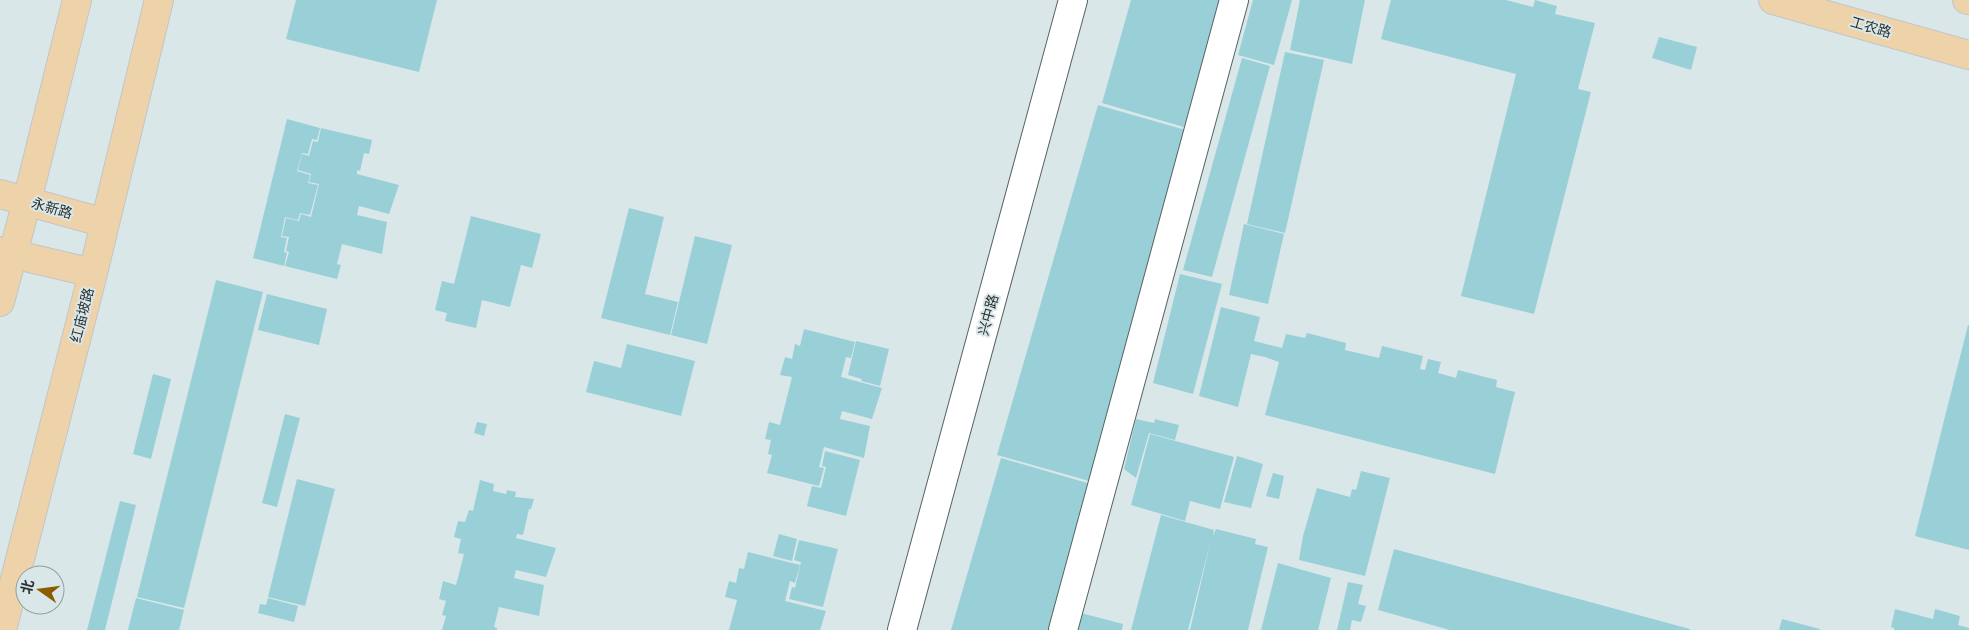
<svg xmlns="http://www.w3.org/2000/svg" width="1969" height="630" viewBox="0 0 1969 630" font-family="'PT Sans','Noto Sans SC',sans-serif">
	<rect width="100%" height="100%" fill="#d9e7e9"/>
	<path fill="#99d0d8" d="M 296,0 L 437,0 L 419,72 L 286,39 Z
		M 1131,0 L 1224,0 L 1187,128 L 1102,103 Z
		M 1253,0 L 1292,0 L 1274,65 L 1238,55 Z
		M 1300,0 L 1365,0 L 1352,64 L 1290,50 Z
		M 1391,0 L 1506,0 L 1533,7 L 1535,0 L 1557,6 L 1555,14 L 1595,23 L 1578,89 L 1591,92 L 1534,314 L 1461,296 L 1516,74 L 1381,39 Z
		M 1659,37 L 1697,47 L 1691,70 L 1652,58 Z
		M 1285,52 L 1324,60 L 1285,233 L 1247,224 Z
		M 1242,58 L 1270,66 L 1212,277 L 1183,270 Z
		M 1098,105 L 1189,131 L 1089,481 L 997,455 Z
		M 287,119 L 320,128 L 317,140 L 312,139 L 308,154 L 302,153 L 297,171 L 310,175 L 308,183 L 318,185 L 310,215 L 300,213 L 298,220 L 285,217 L 281,237 L 287,238 L 284,252 L 287,253 L 284,266 L 253,258 Z
		M 321,128 L 372,140 L 369,154 L 364,153 L 360,171 L 357,170 L 357,174 L 399,185 L 389,214 L 359,206 L 357,215 L 387,222 L 382,254 L 342,244 L 337,264 L 341,265 L 337,279 L 285,266 L 289,252 L 286,251 L 289,237 L 282,236 L 286,218 L 299,221 L 301,214 L 311,217 L 319,184 L 309,182 L 311,174 L 298,170 L 302,154 L 309,156 L 313,141 L 318,142 Z
		M 629,208 L 664,217 L 645,294 L 678,302 L 670,335 L 601,318 Z
		M 471,216 L 541,234 L 532,268 L 521,265 L 510,307 L 482,300 L 476,328 L 445,321 L 447,313 L 435,310 L 442,281 L 454,284 Z
		M 1244,224 L 1284,234 L 1268,304 L 1229,295 Z
		M 695,236 L 732,245 L 707,344 L 671,335 Z
		M 1180,274 L 1222,284 L 1193,394 L 1153,383 Z
		M 216,280 L 263,292 L 184,608 L 137,597 Z
		M 267,294 L 327,309 L 319,345 L 258,330 Z
		M 1221,307 L 1260,317 L 1254,341 L 1282,348 L 1286,334 L 1305,338 L 1307,333 L 1346,343 L 1345,350 L 1379,358 L 1382,346 L 1423,356 L 1420,369 L 1425,370 L 1428,359 L 1441,362 L 1438,373 L 1456,378 L 1458,370 L 1497,380 L 1496,387 L 1515,392 L 1495,474 L 1265,415 L 1279,362 L 1265,357 L 1251,354 L 1238,407 L 1199,396 Z
		M 1968,325 L 1969,325 L 1969,550 L 1915,536 Z
		M 804,329 L 855,342 L 851,358 L 846,357 L 841,377 L 882,388 L 872,419 L 842,411 L 840,419 L 870,426 L 864,458 L 824,447 L 819,467 L 824,468 L 819,486 L 767,473 L 772,455 L 768,454 L 771,440 L 765,439 L 769,422 L 780,425 L 792,377 L 780,375 L 785,357 L 792,359 L 795,344 L 800,346 Z
		M 856,341 L 889,349 L 880,386 L 861,381 L 862,379 L 848,375 Z
		M 627,344 L 695,361 L 681,416 L 586,392 L 594,361 L 621,368 Z
		M 153,374 L 171,379 L 151,459 L 133,454 Z
		M 285,414 L 300,418 L 277,507 L 262,503 Z
		M 1136,419 L 1154,423 L 1155,419 L 1179,425 L 1175,440 L 1149,433 L 1136,478 L 1124,469 Z
		M 477,422 L 487,424 L 484,436 L 474,433 Z
		M 1150,434 L 1234,457 L 1220,509 L 1190,501 L 1185,521 L 1131,505 Z
		M 825,451 L 860,460 L 846,516 L 807,506 L 812,486 L 821,488 L 826,467 L 822,466 Z
		M 1237,456 L 1263,464 L 1251,508 L 1224,502 Z
		M 1001,458 L 1094,485 L 1052,630 L 951,630 Z
		M 1361,471 L 1390,478 L 1365,576 L 1299,560 L 1303,536 L 1317,488 L 1350,497 L 1352,489 L 1356,490 Z
		M 1273,473 L 1284,476 L 1279,499 L 1266,496 Z
		M 297,479 L 335,489 L 305,606 L 268,597 Z
		M 480,480 L 494,484 L 493,491 L 506,494 L 507,490 L 516,492 L 515,497 L 534,499 L 531,509 L 529,509 L 523,535 L 517,534 L 516,538 L 556,548 L 546,577 L 516,570 L 514,578 L 544,585 L 539,616 L 499,607 L 494,627 L 497,628 L 497,630 L 442,630 L 446,616 L 442,615 L 446,601 L 439,599 L 443,581 L 456,585 L 464,554 L 458,553 L 461,539 L 454,537 L 458,521 L 465,522 L 469,510 L 473,511 Z
		M 120,501 L 136,505 L 105,630 L 87,630 Z
		M 1161,515 L 1214,530 L 1213,536 L 1216,529 L 1256,539 L 1255,544 L 1268,547 L 1248,630 L 1190,630 L 1211,540 L 1188,630 L 1131,630 Z
		M 779,534 L 797,539 L 792,561 L 773,556 Z
		M 799,540 L 838,549 L 823,607 L 789,599 L 792,587 L 795,588 L 801,562 L 794,560 Z
		M 1394,549 L 1690,629 L 1690,630 L 1539,630 L 1542,618 L 1539,630 L 1450,630 L 1378,610 Z
		M 748,552 L 800,565 L 795,583 L 790,581 L 785,601 L 826,611 L 820,630 L 729,630 L 737,600 L 725,597 L 729,581 L 736,583 L 739,568 L 744,569 Z
		M 1278,563 L 1331,578 L 1318,630 L 1261,630 Z
		M 1348,582 L 1363,585 L 1358,604 L 1366,606 L 1361,622 L 1352,620 L 1350,630 L 1337,630 Z
		M 136,598 L 184,610 L 179,630 L 128,630 Z
		M 268,598 L 298,606 L 294,622 L 258,613 L 260,604 L 266,605 Z
		M 1895,609 L 1933,619 L 1935,609 L 1960,616 L 1958,625 L 1969,628 L 1969,630 L 1894,630 L 1894,628 L 1891,627 Z
		M 1081,613 L 1123,624 L 1122,630 L 1076,630 Z
		M 1782,619 L 1820,629 L 1820,630 L 1779,630 Z"/>
	<g fill="none" stroke-linecap="round" stroke-linejoin="round">
		<g stroke="#576364" stroke-width="30">
			<path id="minor" d="M 902,630 L 1073,0
				M 1063,630 L 1234,0"/>
		</g>
		<g stroke="#c3c5c5" stroke-width="30">
			<path id="major" d="M 1773,0 L 1969,55
				M 1967,0 L 1969,0
				M 0,194 L 105,223
				M 0,251 L 93,273
				M 0,302 L 27,201 L 77,0
				M 2,630 L 93,273 L 159,0"/>
		</g>
		<use href="#minor" stroke="#fff" stroke-width="28"/>
		<use href="#major" stroke="#eed3aa" stroke-width="28"/>
	</g>
	<g text-anchor="middle" stroke-width="4" stroke-linejoin="round" paint-order="stroke">
		<g font-size="14" fill="#2a3031" stroke="#d9e7e9">
			<text transform="translate(1871 27) rotate(16)" y="5">工农路</text>
			<text transform="translate(52 208) rotate(16)" y="5">永新路</text>
			<text transform="translate(82 315) rotate(-76)" y="5">红庙坡路</text>
			<text transform="translate(988 315) rotate(-75)" y="5">兴中路</text>
		</g>
	</g>
	<g transform="translate(40 590) rotate(284)"><circle r="24" fill="#d9e7e9" stroke="#939e9f"/>
	<path d="M0-4L9 19L0 12L-9 19Z" fill="#895c00"/>
	<text y="-8" font-size="14" font-weight="bold" text-anchor="middle" fill="#2a3031">北</text>
	</g>
</svg>
